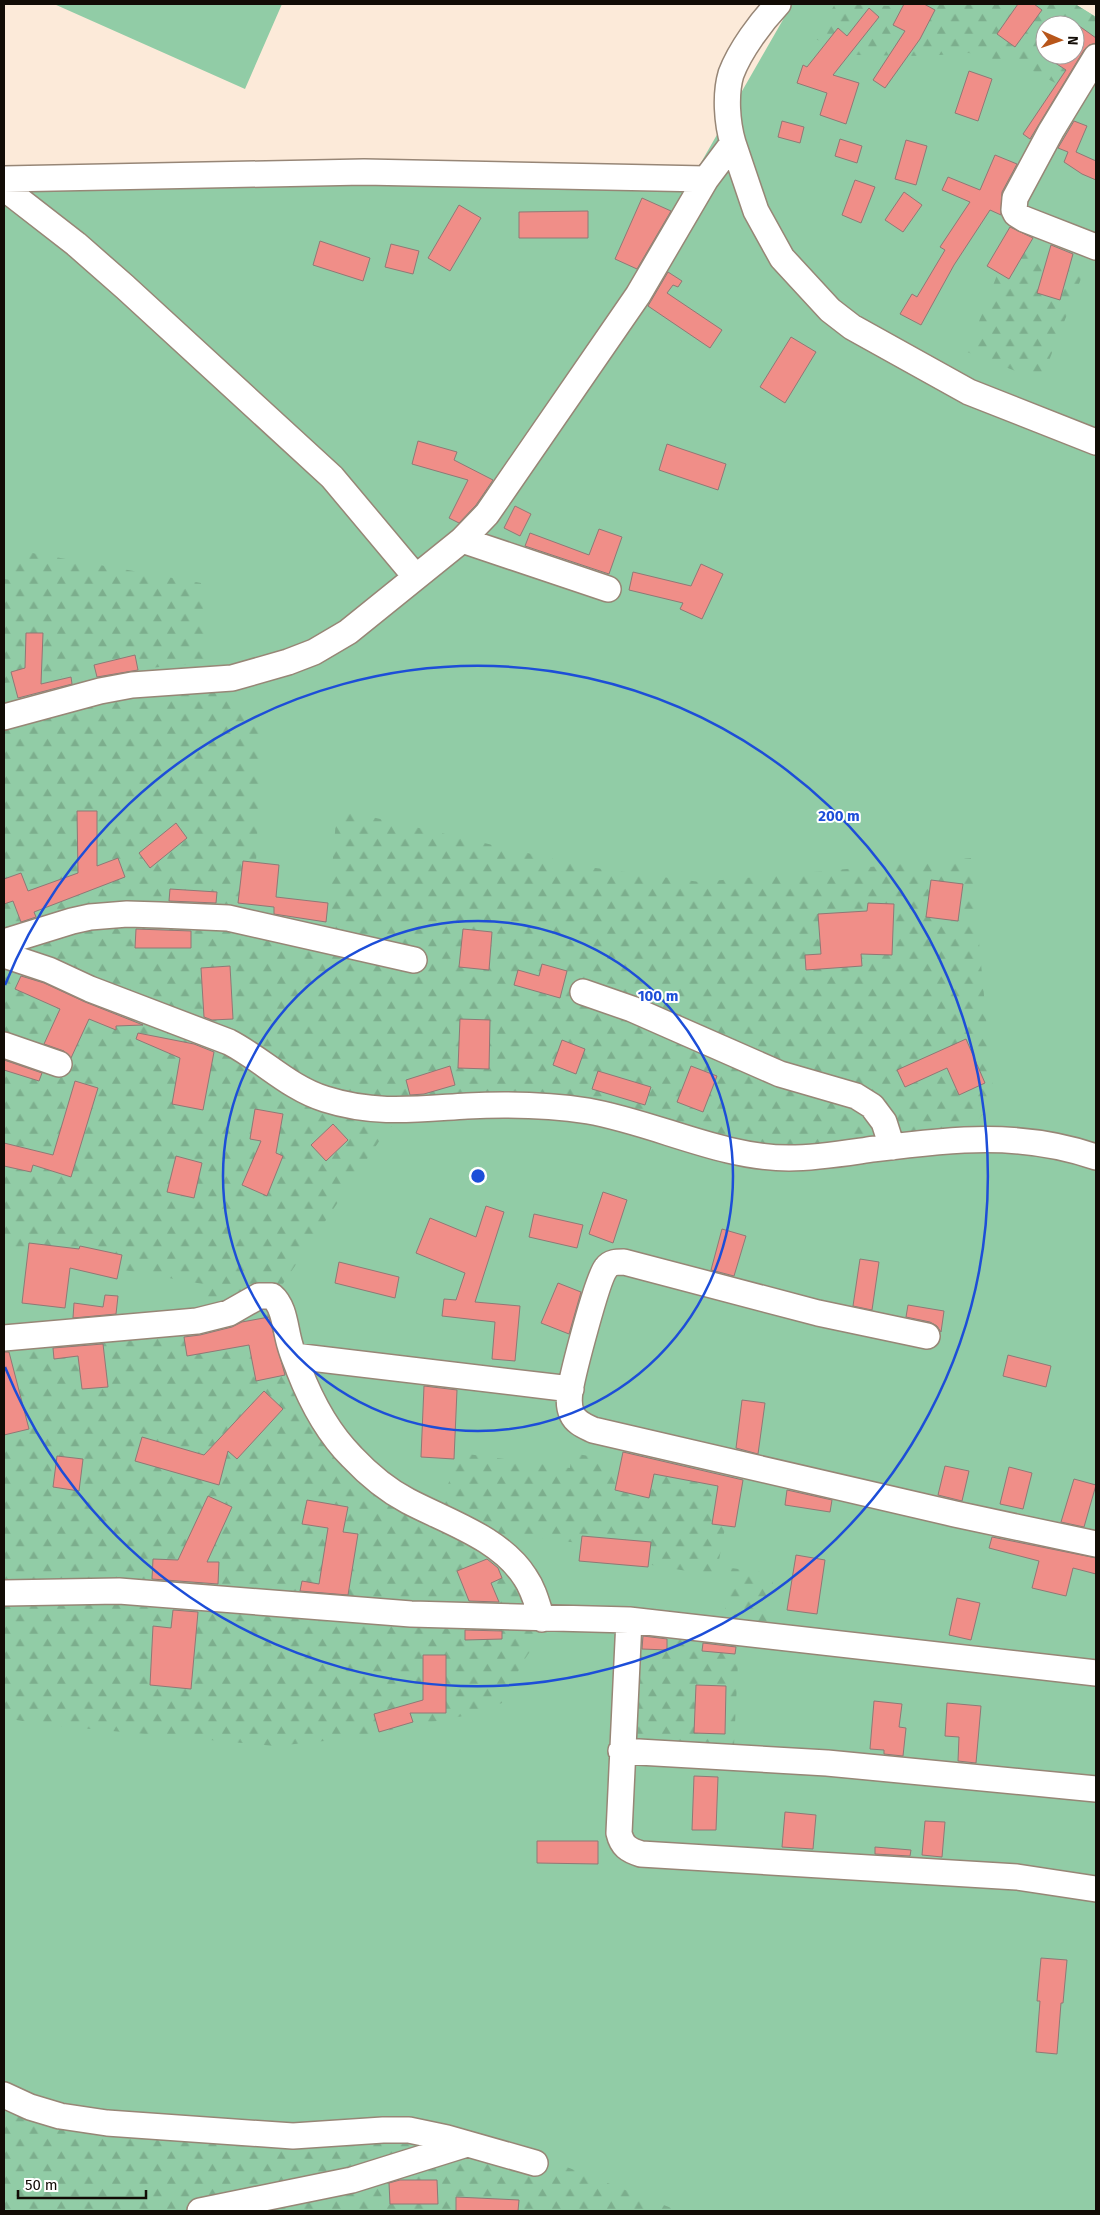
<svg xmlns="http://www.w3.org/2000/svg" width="1100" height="2215" viewBox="0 0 1100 2215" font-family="'Fira Sans',sans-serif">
	<defs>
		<pattern id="forest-firs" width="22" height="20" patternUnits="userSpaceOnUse" patternTransform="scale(1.25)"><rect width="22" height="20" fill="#91cca6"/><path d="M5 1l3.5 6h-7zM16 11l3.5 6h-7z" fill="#7cae8d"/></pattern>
	</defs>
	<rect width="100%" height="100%" fill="#fcead9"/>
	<path fill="#91cca6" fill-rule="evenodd" d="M 54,4 L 282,4 L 245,89 Z
		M 792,4 L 1075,4 L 1096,17 L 1096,2211 L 4,2211 L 4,174 L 691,180 ZM 1045,25 L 1075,25 L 1075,55 L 1045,55 Z"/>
	<path fill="url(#forest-firs)" fill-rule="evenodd" d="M 835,4 L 915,7 L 928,4 L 1075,4 L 1096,17 L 1096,41 L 1063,87 L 1025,67 L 969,53 L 924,56 L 857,55 L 815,39 ZM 1045,25 L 1075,25 L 1075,55 L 1045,55 Z
		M 1010,242 L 1084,271 L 1041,381 L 967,352 Z
		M 21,551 L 201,583 L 208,662 L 4,683 L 4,579 L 11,580 Z
		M 207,682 L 262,723 L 255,889 L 222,919 L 326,937 L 337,809 L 588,867 L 700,882 L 971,858 L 994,1101 L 965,1135 L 800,1157 L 662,1126 L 454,1105 L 388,1128 L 270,1303 L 315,1409 L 395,1491 L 504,1548 L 552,1618 L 523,1662 L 502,1703 L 463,1716 L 344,1739 L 275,1746 L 47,1725 L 4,1718 L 4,1340 L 216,1321 L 203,1284 L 4,1249 L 4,722 Z
		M 460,1453 L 570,1468 L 571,1453 L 734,1480 L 716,1576 L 640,1563 L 642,1550 L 499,1534 L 441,1503 Z
		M 731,1568 L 774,1574 L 767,1623 L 724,1616 Z
		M 642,1637 L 739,1642 L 734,1745 L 637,1739 Z
		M 4,2101 L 49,2123 L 405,2125 L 536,2155 L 679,2211 L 4,2211 Z"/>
	<path fill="#f08e88" stroke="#907875" d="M 904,4 L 924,4 L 935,10 L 920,39 L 885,88 L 873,80 L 905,31 L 893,25 Z
		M 1018,4 L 1034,4 L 1042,10 L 1015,47 L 997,34 Z
		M 869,8 L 879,17 L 833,75 L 859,83 L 846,124 L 820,115 L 827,93 L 797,83 L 803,65 L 807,67 L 838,28 L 847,36 Z
		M 1075,23 L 1096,38 L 1096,43 L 1089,45 L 1084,50 L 1030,139 L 1023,134 L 1066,70 L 1043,55 L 1075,55 Z
		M 969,71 L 992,79 L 978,121 L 955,113 Z
		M 782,121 L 804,127 L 800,143 L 778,137 Z
		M 1074,121 L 1087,126 L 1076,152 L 1096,161 L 1096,180 L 1082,174 L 1064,162 L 1068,152 L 1058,148 Z
		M 840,139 L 862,146 L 857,163 L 835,156 Z
		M 906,140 L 927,146 L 916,185 L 895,179 Z
		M 995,155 L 1017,164 L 1002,192 L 1001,215 L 990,210 L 954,265 L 921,325 L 900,314 L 912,294 L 917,297 L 945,250 L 940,247 L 970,202 L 942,190 L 948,177 L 980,190 Z
		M 855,180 L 875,187 L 861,223 L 842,215 Z
		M 904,192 L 922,205 L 903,232 L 885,220 Z
		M 642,198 L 671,211 L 637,269 L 615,259 Z
		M 459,205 L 481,218 L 450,271 L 428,258 Z
		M 588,211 L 588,238 L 519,238 L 519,212 Z
		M 1010,227 L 1033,238 L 1009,279 L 987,266 Z
		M 320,241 L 370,258 L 363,281 L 313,265 Z
		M 391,244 L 419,251 L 413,274 L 385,267 Z
		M 1051,245 L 1073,254 L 1060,300 L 1037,293 Z
		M 668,272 L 682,281 L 678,287 L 673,285 L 667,293 L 722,330 L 710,348 L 648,306 Z
		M 791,337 L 816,352 L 785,403 L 760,387 Z
		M 418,441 L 457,452 L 454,460 L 493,480 L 476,505 L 459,523 L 449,518 L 468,480 L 412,464 Z
		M 667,444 L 726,464 L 718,490 L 659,470 Z
		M 515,506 L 531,514 L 520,536 L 504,528 Z
		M 599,529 L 622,537 L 609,574 L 525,546 L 530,533 L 589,555 Z
		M 701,564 L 723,574 L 702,619 L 680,609 L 683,603 L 629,590 L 633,572 L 691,586 Z
		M 26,633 L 43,633 L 41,684 L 71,677 L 72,684 L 18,698 L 11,672 L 25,668 Z
		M 135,655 L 138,670 L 97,677 L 94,665 Z
		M 77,811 L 97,811 L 97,866 L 118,858 L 125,877 L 34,912 L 36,917 L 21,922 L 13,901 L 4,904 L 4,879 L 21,873 L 28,891 L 78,873 Z
		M 176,823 L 187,838 L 150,868 L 139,853 Z
		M 243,861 L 279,865 L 276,897 L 328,903 L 326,922 L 274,914 L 274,907 L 238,903 Z
		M 931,880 L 963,884 L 958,921 L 926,917 Z
		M 170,889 L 217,892 L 216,903 L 169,901 Z
		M 868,903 L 894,904 L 892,955 L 861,954 L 862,966 L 806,970 L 805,955 L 821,954 L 818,914 L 867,911 Z
		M 136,929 L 191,931 L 191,948 L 135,948 Z
		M 463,929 L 492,932 L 489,970 L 459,967 Z
		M 542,964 L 567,971 L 560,998 L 514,985 L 518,970 L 539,976 Z
		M 230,966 L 233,1019 L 212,1020 L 204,1017 L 201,968 Z
		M 21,976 L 44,983 L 85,1002 L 143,1025 L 116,1026 L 116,1030 L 89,1019 L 71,1058 L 64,1051 L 44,1044 L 60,1009 L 15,989 Z
		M 460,1019 L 490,1020 L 489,1069 L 458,1068 Z
		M 138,1033 L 194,1044 L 214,1052 L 203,1110 L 172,1104 L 180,1058 L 136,1039 Z
		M 966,1039 L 985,1083 L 959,1095 L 947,1068 L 905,1087 L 897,1070 Z
		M 562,1040 L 585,1049 L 576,1074 L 553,1065 Z
		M 4,1060 L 42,1073 L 39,1081 L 4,1070 Z
		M 450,1066 L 455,1085 L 424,1094 L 410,1095 L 406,1080 Z
		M 691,1066 L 717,1076 L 703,1112 L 677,1102 Z
		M 598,1071 L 651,1087 L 645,1105 L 592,1089 Z
		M 75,1081 L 98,1088 L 71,1177 L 33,1165 L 31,1172 L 4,1166 L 4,1143 L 53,1155 Z
		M 255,1109 L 283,1114 L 276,1153 L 283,1156 L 267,1196 L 242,1185 L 261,1141 L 250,1139 Z
		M 333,1124 L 348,1140 L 326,1161 L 311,1145 Z
		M 176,1156 L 202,1163 L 194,1198 L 167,1192 Z
		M 603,1192 L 627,1200 L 613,1243 L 589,1234 Z
		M 486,1206 L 504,1212 L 475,1302 L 520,1306 L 515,1361 L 492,1359 L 495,1322 L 442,1316 L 444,1299 L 456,1300 L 465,1273 L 416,1253 L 430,1218 L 476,1237 Z
		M 534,1214 L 583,1225 L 577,1248 L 529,1237 Z
		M 722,1229 L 746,1236 L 734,1276 L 711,1270 Z
		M 29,1243 L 79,1249 L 80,1246 L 122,1255 L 117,1279 L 70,1268 L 65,1308 L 22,1303 Z
		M 860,1259 L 879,1262 L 872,1310 L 853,1306 Z
		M 339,1262 L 399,1277 L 395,1298 L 335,1283 Z
		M 558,1283 L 581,1292 L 569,1334 L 541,1323 Z
		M 105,1295 L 118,1296 L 116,1314 L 73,1318 L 74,1303 L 103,1307 Z
		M 908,1305 L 944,1311 L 941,1332 L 937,1326 L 930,1322 L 906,1317 Z
		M 269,1317 L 285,1375 L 256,1381 L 249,1345 L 187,1356 L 184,1337 L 200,1335 L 232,1327 L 242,1322 Z
		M 103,1344 L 108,1387 L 82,1389 L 78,1356 L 54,1359 L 53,1348 Z
		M 4,1352 L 9,1352 L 29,1429 L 4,1435 Z
		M 1008,1355 L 1051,1366 L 1046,1387 L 1003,1376 Z
		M 424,1386 L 457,1390 L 454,1459 L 421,1457 Z
		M 264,1391 L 283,1409 L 237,1459 L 228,1451 L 219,1485 L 135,1461 L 142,1437 L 204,1455 Z
		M 742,1400 L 765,1403 L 758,1454 L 736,1448 Z
		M 623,1452 L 743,1480 L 735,1527 L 712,1524 L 718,1486 L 654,1474 L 649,1498 L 615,1490 Z
		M 57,1456 L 83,1459 L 79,1491 L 53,1487 Z
		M 945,1466 L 969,1471 L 962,1501 L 938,1495 Z
		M 1009,1467 L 1032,1473 L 1023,1509 L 1000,1504 Z
		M 1074,1479 L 1096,1485 L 1084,1527 L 1061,1522 Z
		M 787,1490 L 832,1500 L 830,1512 L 785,1505 Z
		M 208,1496 L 232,1507 L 207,1562 L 219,1562 L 218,1584 L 152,1579 L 153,1559 L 178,1560 Z
		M 307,1500 L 348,1507 L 343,1532 L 358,1534 L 348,1595 L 300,1591 L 302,1581 L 319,1584 L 328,1528 L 302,1524 Z
		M 582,1536 L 651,1542 L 648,1567 L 579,1561 Z
		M 992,1537 L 1096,1558 L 1096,1574 L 1073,1568 L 1066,1596 L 1032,1588 L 1039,1561 L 989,1548 Z
		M 796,1555 L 825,1560 L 817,1614 L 787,1610 Z
		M 487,1559 L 498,1568 L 502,1578 L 491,1583 L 499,1602 L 469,1601 L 457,1571 Z
		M 957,1598 L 980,1603 L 971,1640 L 949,1635 Z
		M 173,1610 L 198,1612 L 191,1689 L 150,1685 L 153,1626 L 171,1628 Z
		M 465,1630 L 502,1631 L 502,1639 L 465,1640 Z
		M 643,1636 L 667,1639 L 667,1650 L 642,1649 Z
		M 703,1643 L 736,1647 L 735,1654 L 702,1651 Z
		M 423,1655 L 446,1655 L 446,1713 L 410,1713 L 413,1722 L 379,1732 L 374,1714 L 423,1700 Z
		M 696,1685 L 726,1686 L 725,1734 L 694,1733 Z
		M 874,1701 L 902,1704 L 899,1727 L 906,1728 L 903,1756 L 884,1754 L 884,1750 L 870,1749 Z
		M 947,1703 L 981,1706 L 976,1763 L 958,1761 L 959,1737 L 945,1736 Z
		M 694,1776 L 718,1777 L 716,1830 L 692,1830 Z
		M 785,1812 L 816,1815 L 813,1849 L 782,1847 Z
		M 925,1821 L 945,1822 L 942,1857 L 922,1855 Z
		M 537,1841 L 598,1841 L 598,1864 L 537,1863 Z
		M 875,1847 L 911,1850 L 910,1856 L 875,1854 Z
		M 1041,1958 L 1067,1960 L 1063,2003 L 1061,2003 L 1057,2054 L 1036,2052 L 1040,2001 L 1037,2001 Z
		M 400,2180 L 437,2180 L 438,2204 L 390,2204 L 389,2183 Z
		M 456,2197 L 519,2200 L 518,2211 L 456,2211 Z"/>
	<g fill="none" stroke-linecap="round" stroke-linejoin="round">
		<g stroke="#978676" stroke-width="28">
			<path id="minor" d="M 778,4 C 761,22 740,50 731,74 C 725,94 727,123 733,143 L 756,211 L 782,258 L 830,310 L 852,327 L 969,392 L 1096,442
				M 1096,57 L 1051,131 L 1015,198 L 1014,210 L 1016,214 L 1024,219 L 1096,247
				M 4,179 L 364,172 L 706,179
				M 4,188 L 76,244 L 125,287 L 332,477 L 415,576
				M 462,540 L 608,589
				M 4,717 L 100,691 L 132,685 L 232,678 L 288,662 L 314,652 L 348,632 L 462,540 L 487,514 L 638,295 L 706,179 L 733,143
				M 4,942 L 72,921 L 90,917 L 127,914 L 160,915 L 228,918 L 414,960
				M 4,955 L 49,970 L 90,989 L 229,1042 C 262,1059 289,1088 325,1099 C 375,1115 417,1109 467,1106 C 507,1104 549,1105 588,1111 C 656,1123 721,1158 789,1158 C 818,1158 846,1153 874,1149 C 951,1139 1021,1131 1096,1157
				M 583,992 L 632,1009 L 780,1074 L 856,1096 L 872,1106 L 884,1122 L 892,1147
				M 4,1045 L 59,1064
				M 927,1336 L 818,1313 L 624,1262 C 617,1262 610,1262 606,1268 C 597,1279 573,1373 570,1391 C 569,1398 569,1408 572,1414 C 576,1423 585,1426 593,1430 L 955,1514 L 1096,1544
				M 4,1338 L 197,1321 L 229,1313 L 259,1296 L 272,1296 C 285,1307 285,1329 290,1345 C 292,1353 296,1362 299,1370 C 311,1401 328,1433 352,1457 C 368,1474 387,1490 408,1501 C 448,1522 500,1538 525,1577 C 534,1590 537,1604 542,1619
				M 294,1356 L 571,1389
				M 4,1593 L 119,1591 L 411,1614 L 629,1620 L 1096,1673
				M 629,1620 L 619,1833 C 622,1846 628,1850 641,1854 L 1017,1877 L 1096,1889
				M 621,1751 L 827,1763 L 1096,1789
				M 4,2095 L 30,2107 L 60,2116 L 107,2123 L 293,2136 L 383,2130 L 409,2130 L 447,2138 L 535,2163
				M 200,2211 L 352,2180 L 467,2144"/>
		</g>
		<use href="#minor" stroke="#fff" stroke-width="25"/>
	</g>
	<g fill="none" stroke="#1d4ed8" stroke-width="2.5">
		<circle cx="478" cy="1176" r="255"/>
		<path d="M5 985A510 510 0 1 1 5 1367"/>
	</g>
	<circle cx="478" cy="1176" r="8" fill="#1d4ed8" stroke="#fff" stroke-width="2.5"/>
	<g font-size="15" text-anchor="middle" font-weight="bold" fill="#1d4ed8" stroke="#fff" stroke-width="4" stroke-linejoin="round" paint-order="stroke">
		<text x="839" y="821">200 m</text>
		<text x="658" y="1001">100 m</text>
	</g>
	<rect width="1100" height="2215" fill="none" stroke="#120c06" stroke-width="10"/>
	<g transform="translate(1060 40) rotate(92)"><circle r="24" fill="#ffffff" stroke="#a09e9b"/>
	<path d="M0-4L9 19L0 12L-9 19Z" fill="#b8561a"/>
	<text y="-8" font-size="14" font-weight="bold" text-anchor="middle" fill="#120c06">N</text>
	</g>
	<path d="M18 2190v8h128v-8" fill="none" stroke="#120c06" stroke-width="2.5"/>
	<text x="25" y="2190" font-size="15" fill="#120c06" stroke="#ffffff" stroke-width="4" paint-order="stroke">50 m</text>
</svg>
